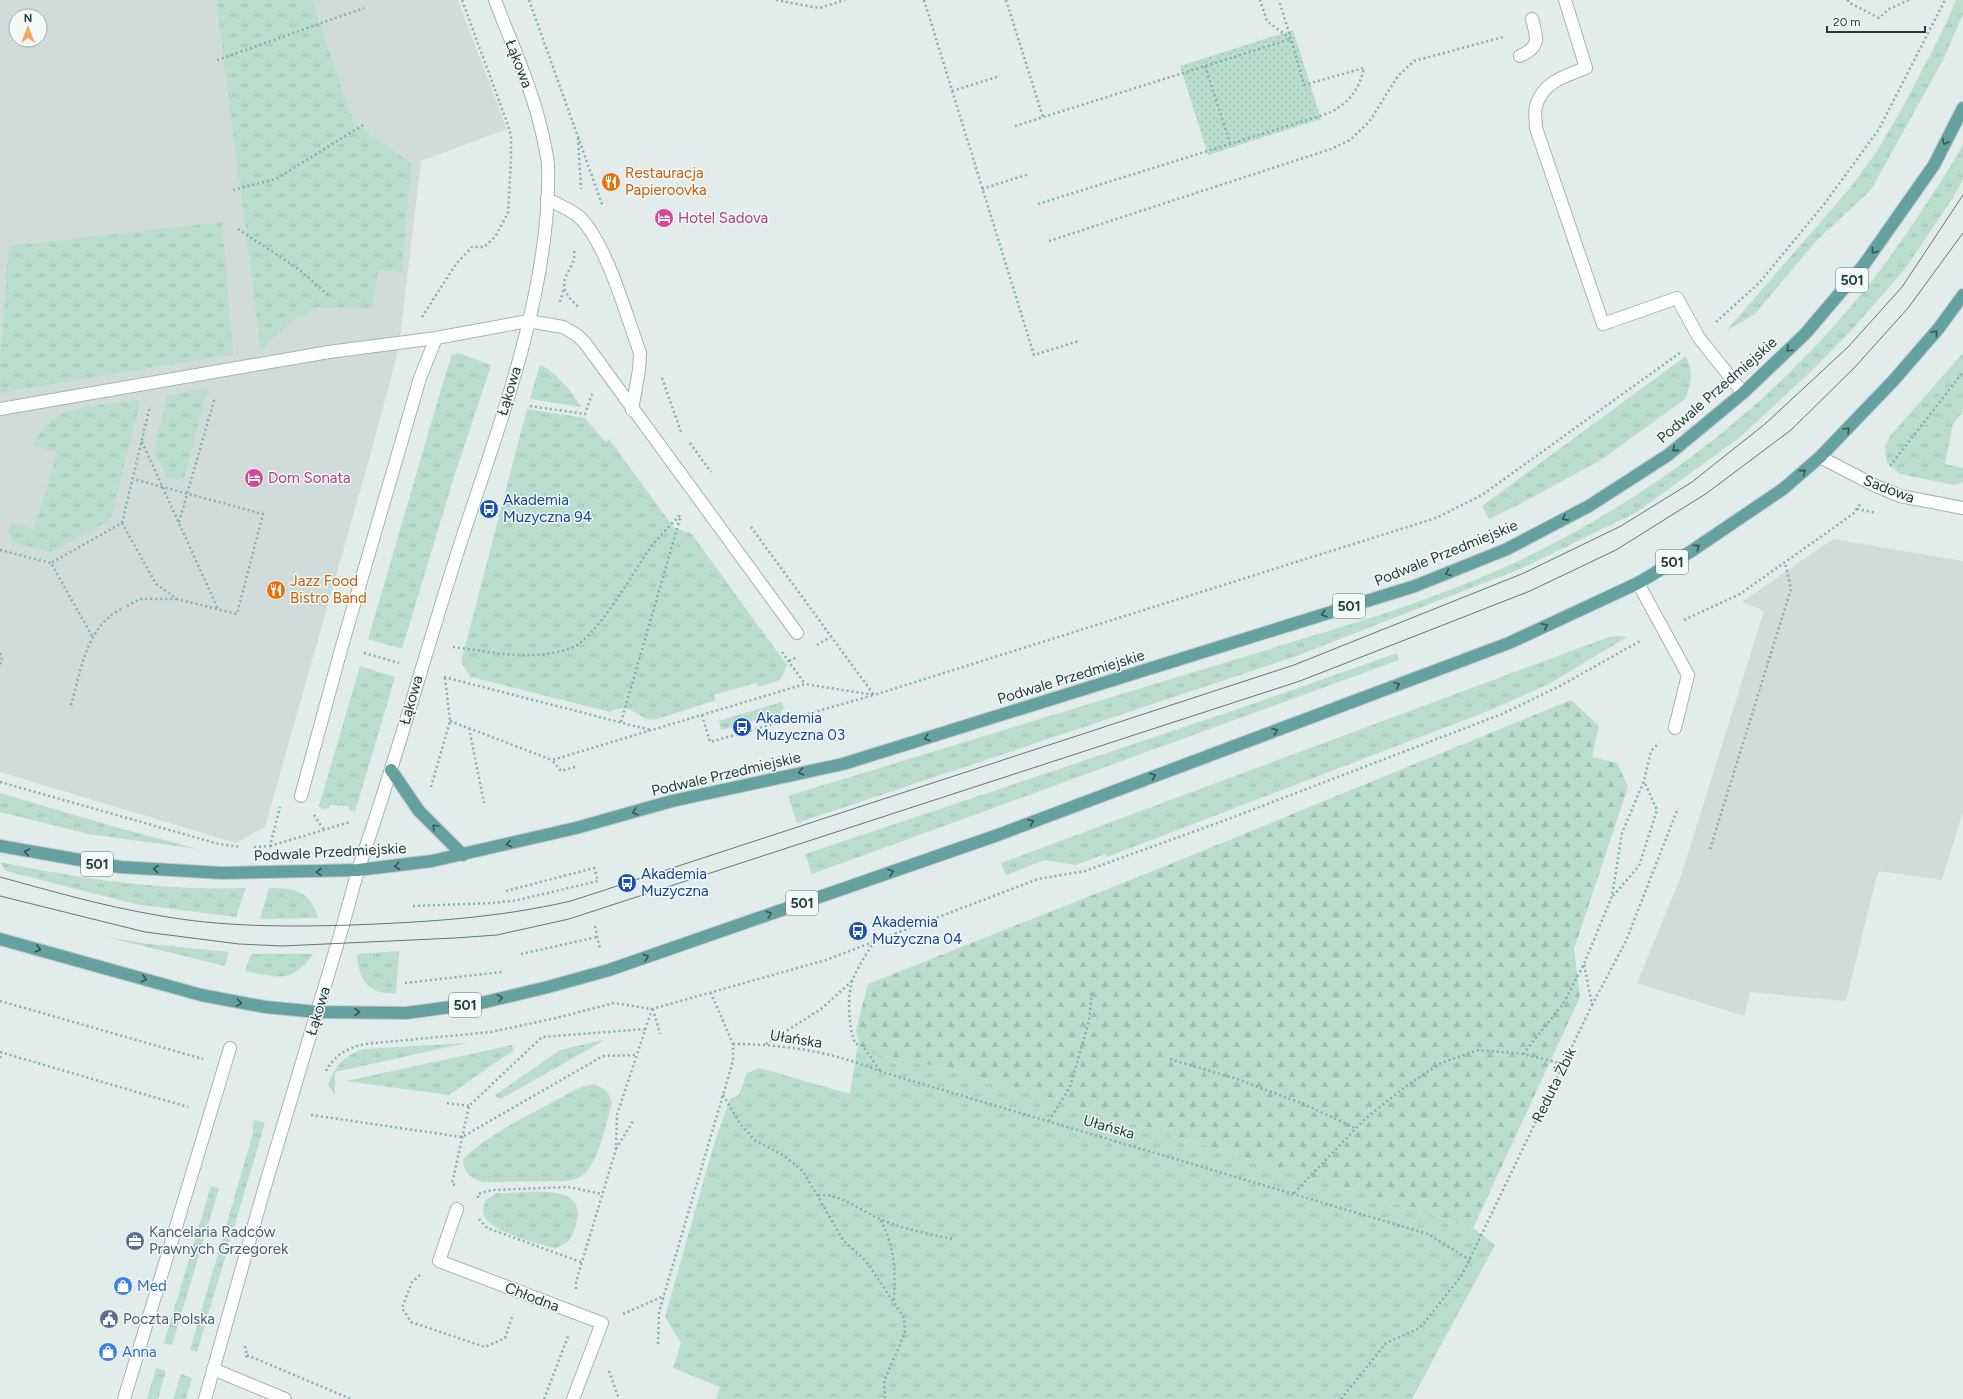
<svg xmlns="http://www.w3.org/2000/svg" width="1963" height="1399" viewBox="0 0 1963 1399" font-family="Figtree,sans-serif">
	<defs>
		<pattern id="grass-tufts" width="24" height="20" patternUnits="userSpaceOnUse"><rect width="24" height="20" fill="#bbddcd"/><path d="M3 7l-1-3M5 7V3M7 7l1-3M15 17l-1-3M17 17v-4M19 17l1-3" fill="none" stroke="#a0bfb1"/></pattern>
		<pattern id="forest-firs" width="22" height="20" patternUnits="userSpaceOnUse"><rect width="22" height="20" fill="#bbddcd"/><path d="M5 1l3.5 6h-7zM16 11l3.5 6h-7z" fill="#a0bfb1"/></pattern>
		<pattern id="park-dots" width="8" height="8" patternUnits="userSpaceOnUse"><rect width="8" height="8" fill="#bbddcd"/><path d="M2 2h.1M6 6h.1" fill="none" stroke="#a0bfb1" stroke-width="1.8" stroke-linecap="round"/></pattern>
	</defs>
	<rect width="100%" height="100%" fill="#e2ecea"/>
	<path fill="#d0dcda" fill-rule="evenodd" d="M 0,0 L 458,0 L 507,129 L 421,161 L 401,330 L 396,359 L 371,452 L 265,827 L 236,843 L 0,772 ZM 16,16 L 40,16 L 40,40 L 16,40 Z
		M 1833,539 L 1963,561 L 1963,812 L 1942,880 L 1878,871 L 1846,1001 L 1750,992 L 1744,1016 L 1637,983 L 1680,879 L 1764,611 L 1742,602 Z"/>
	<path fill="url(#grass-tufts)" d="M 216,0 L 312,0 L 353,122 L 411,163 L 402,272 L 378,270 L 372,309 L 318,307 L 295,319 L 261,349 Z
		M 1956,0 L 1963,0 L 1963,14 L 1944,58 L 1871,190 L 1817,240 L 1754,315 L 1727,330 L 1850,188 L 1877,151 L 1903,107 L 1942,32 Z
		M 1963,144 L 1963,179 L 1954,196 L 1905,269 L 1849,333 L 1806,376 L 1739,438 L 1637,512 L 1525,567 L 1291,658 L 797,823 L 788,796 L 1374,617 C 1429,598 1485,578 1537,552 C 1696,472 1831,354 1926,204 C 1939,184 1952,165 1963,144 Z
		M 222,222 L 233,354 L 0,393 L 0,356 L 9,246 Z
		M 458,353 L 491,365 L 454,477 L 402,649 L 368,639 L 445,376 L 452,355 Z
		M 1963,353 L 1963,411 L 1953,424 L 1945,464 L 1963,468 L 1963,482 L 1955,485 L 1900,474 L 1887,463 L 1885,446 L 1890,436 Z
		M 1686,356 C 1693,373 1692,382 1685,399 L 1601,460 L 1520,504 L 1489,519 L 1482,506 Z
		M 540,365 C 557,372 572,392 581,407 L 530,399 Z
		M 208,388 L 183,482 L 167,477 L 154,451 L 168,395 Z
		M 138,400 L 139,408 L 110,520 L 51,552 L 14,543 L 8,532 L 11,522 L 34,529 L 57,452 L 32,446 C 38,435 46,424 56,417 C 71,406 118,403 138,400 Z
		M 527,409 L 585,418 L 606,442 L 609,439 L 674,528 L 691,533 L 787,665 L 780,680 L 758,687 L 756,683 L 714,695 L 716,700 L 654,720 C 632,717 633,701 610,712 L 471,677 L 461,662 Z
		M 1617,636 L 1627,637 L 1549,684 L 1488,711 L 1107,857 L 1105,854 L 1076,865 L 1045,860 L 1006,875 L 1001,863 L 1609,637 Z
		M 1397,653 L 1399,660 L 812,874 L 805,854 L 1241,708 Z
		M 360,666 L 395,677 L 355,812 L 349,810 L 348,806 L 330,805 L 329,808 L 323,809 L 319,806 Z
		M 781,702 L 784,708 L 780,713 L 721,730 L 719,721 Z
		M 0,793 L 119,828 L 198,849 L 89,834 L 0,812 Z
		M 0,862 C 80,879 163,891 246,888 L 236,917 L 135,904 L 6,871 Z
		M 269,888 C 296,888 310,891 318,918 L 260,919 Z
		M 106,937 L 149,944 L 229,952 L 225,966 Z
		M 399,951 L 396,993 C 369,996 358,979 357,954 Z
		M 251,954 L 313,954 C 292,985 276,977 245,971 Z
		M 603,1040 L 603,1041 L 501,1099 L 494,1096 L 560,1050 Z
		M 467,1043 L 335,1072 L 335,1095 L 328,1085 C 334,1067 345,1054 364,1049 Z
		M 512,1045 L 514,1050 L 449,1095 L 346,1081 Z
		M 857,1050 L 958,1071 L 1310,1177 L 1473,1228 L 1495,1245 L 1412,1399 L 718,1399 L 716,1398 L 720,1387 L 673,1368 L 681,1343 L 665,1317 L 714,1144 L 730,1099 L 739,1095 L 747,1073 L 759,1068 L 850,1094 Z
		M 594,1084 C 603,1088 610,1092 612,1103 C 607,1120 599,1158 587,1171 C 581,1178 574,1180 565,1181 L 482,1182 C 470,1178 464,1172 463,1160 C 476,1140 557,1100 581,1087 Z
		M 254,1120 L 265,1123 L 197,1352 L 190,1350 L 254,1130 L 252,1129 Z
		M 211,1186 L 219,1188 L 172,1345 L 164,1343 Z
		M 497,1193 C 535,1193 602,1179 569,1241 L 556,1248 L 549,1247 C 534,1242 489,1231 484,1215 C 482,1210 484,1205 486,1200 Z
		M 156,1368 L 166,1371 L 158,1399 L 147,1399 Z
		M 181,1374 L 192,1378 L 186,1399 L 173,1399 Z"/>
	<path fill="url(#forest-firs)" d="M 1571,700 L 1599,726 L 1592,757 L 1617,763 L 1628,787 L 1574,949 L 1580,997 L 1473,1228 L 1310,1177 L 958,1071 L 857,1050 L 859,1044 L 856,1030 L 868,984 L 1163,867 Z"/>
	<path fill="url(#park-dots)" d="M 1293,30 L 1321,119 L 1208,155 L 1180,66 Z"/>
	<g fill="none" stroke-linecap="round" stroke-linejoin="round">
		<g stroke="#a5b4b3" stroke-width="14">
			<path id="service" d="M 1565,0 L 1586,68 C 1565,76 1543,82 1536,106 C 1534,112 1536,121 1536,128 L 1603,324 L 1677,298 L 1699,338 L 1743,393
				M 1520,56 C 1541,47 1537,38 1532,19
				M 547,199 C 557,204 569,209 577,215 C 605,238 627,317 640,353 L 639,370 L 632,410
				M 0,409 L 329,352 L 436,338 L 528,321 L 563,327 L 577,335 L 585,343 L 797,633
				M 1638,583 L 1688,675 L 1675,728
				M 301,796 L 342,646 L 420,378 L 436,338
				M 457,1209 L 439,1261 L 602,1323 L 573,1399"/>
		</g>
		<g stroke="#a5b4b3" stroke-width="14">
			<path id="minor" d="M 1820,457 L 1876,486 L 1900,496 L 1963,508
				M 358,870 C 394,767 423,661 456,557 C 495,435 552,293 548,164 C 547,155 545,146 543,137 C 533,90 512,45 495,0
				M 213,1369 L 285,1399
				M 124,1399 L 230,1048"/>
		</g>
		<g stroke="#a5b4b3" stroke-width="14">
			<path id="tertiary" d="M 205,1399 L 263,1193 L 343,925 L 358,870"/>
		</g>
		<g stroke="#c1c9c9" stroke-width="14">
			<path id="primary" d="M 391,770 L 419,811 L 463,855
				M 0,846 L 120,867 L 222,873 L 358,870 L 432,861 L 576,828 L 672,801 L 843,764 L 1415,586 L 1507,549 L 1589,506 L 1668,455 L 1743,393 L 1805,334 L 1863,266 L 1934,165 L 1963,108
				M 0,939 L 201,995 L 265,1007 L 318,1012 L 406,1013 L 481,1003 L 548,987 L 609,970 L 995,836 L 1509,643 L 1638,583 L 1690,552 L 1783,489 L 1820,457 L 1893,381 L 1939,328 L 1963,295"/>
		</g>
		<path stroke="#82b0ae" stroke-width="2.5" stroke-dasharray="2 3" stroke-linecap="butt" d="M 529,0 L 603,207
			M 776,0 L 819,8 L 845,0
			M 924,0 L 1034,355 L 1079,341
			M 1006,0 L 1043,117
			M 1848,0 L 1848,2 L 1879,18 L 1889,9 L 1909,0
			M 217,60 L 364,8
			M 1205,66 L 1230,143
			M 952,91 L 1000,76
			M 1015,126 L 1291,39 L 1279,0
			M 578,138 L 581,189
			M 982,189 L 1029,174
			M 233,190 L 276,179 L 363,125
			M 1038,204 L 1329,113 C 1349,103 1359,90 1364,68 L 1304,85 L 1291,39 L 1267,21 L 1260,0
			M 238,229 L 300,270 L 328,295
			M 1049,241 L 1331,149 L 1350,140 L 1369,122 L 1398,76 L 1414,61 L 1503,37 L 1504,39
			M 574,251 C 578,272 546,280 580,308
			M 560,302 L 564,288
			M 422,317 L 456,264 L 472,247 L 484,247 L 495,237 L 508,213 L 511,160 L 511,136 L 508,125 L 462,0
			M 1716,322 L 1759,283 L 1825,203 L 1879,129 L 1945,0
			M 662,378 L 681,432
			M 530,406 L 585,414 L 592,394
			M 142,442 L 218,609
			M 690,443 L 711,472
			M 1890,466 L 1963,372
			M 1857,509 L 1876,513
			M 179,522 L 215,397
			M 122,523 L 150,406
			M 0,550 L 51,563
			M 127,606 L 140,599 L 176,599
			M 1684,620 L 1740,594 L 1853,514 L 1861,503
			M 92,636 L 51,563 L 122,523 L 156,584 L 177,599 L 237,614 L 263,514 L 133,479
			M 817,645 L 832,636
			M 453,647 C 492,652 533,662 571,648 C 597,638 632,574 648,551 C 657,538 670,526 681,514
			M 782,652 L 805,684
			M 0,653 L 2,657 L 0,666
			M 364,653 L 399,663
			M 789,661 L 797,657
			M 444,677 L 650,730
			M 71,705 C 81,671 86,627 121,609
			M 702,715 L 710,742 L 874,695 L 751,527
			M 450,721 L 552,760
			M 621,722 L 681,515
			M 469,728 L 484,803
			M 575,767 L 561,771 L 552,760 L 805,684 L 874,695 L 1436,518 L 1482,495 L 1681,352
			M 0,782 L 219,844 L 241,847
			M 431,787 L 450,721 L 445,677
			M 314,815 L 324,830
			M 270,846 L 350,822
			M 254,847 L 270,846 L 280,807
			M 1710,849 L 1791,589 L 1785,562
			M 1613,896 L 1639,866 L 1657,810 L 1644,781
			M 413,906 L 493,903 L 518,900 L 598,881 L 594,868 L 506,891
			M 595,926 L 600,949
			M 874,941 C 867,954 858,966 853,979 C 847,992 848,1032 856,1044 L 862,1045 L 881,1072
			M 521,954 L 597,937
			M 405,983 L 502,972
			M 0,1001 L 203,1059
			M 1592,1005 L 1626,941 L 1678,808
			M 653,1009 L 660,1034
			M 733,1044 C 784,1044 834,1052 882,1072 L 1428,1234 L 1470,1260
			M 766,1044 L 821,1009 L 852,981
			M 0,1052 L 188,1107
			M 1523,1054 L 1563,1004 L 1584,964 L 1612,896 L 1622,833 L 1644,781 L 1651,751 L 1659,743
			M 0,1058 L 2,1053
			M 1170,1059 L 1237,1079 L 1306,1105 L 1357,1129
			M 326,1071 C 335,1055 347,1048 365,1044 L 491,1032 L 556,1018 L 614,1003 L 652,1009 L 826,960 L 1038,879 L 1085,871 L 1223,821 L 1502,714 L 1560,686 L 1642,640
			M 723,1095 L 741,1125 L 756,1141 L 783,1155 L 803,1171 L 843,1240 L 866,1261 L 904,1318 L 905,1333 L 884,1381 L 885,1399
			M 447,1103 L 469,1106
			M 311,1115 L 462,1137 L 603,1056 L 636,1055
			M 1049,1121 L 1070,1087 L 1089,1021 L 1092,991
			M 616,1149 L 633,1121
			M 455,1185 L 452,1184 L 469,1106 L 542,1037 L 646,1029
			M 1294,1193 L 1365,1119 L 1406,1086 L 1441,1063 L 1479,1050 L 1523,1054 L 1564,1064
			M 818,1195 C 842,1194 859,1210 880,1219 C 903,1229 929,1234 952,1239
			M 478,1198 L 478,1194 L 492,1190 L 568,1187 L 602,1194
			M 479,1219 L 487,1228 L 581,1262
			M 881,1220 C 896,1254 895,1266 894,1302
			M 420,1275 L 412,1282 L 402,1308 L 411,1322 L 485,1347 L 505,1338 L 513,1314
			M 576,1289 L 576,1282 L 616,1149 L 617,1115 L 652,1009
			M 623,1314 L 664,1296
			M 658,1344 L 659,1312 L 733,1061 L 733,1044 L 711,993
			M 245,1346 L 247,1355 L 246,1358
			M 247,1355 L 351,1399
			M 609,1371 L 619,1399
			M 544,1399 L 569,1334
			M 1341,1399 L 1386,1343 L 1420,1328 L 1462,1275 L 1592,1005 L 1584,964"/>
		<use href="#service" stroke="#fff" stroke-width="12"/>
		<use href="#minor" stroke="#fff" stroke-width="12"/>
		<use href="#tertiary" stroke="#fff" stroke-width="12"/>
		<use href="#primary" stroke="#66a1a2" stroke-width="12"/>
		<path stroke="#5c7979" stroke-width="1" d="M 0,877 C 51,891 103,906 156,915 C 220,927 287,927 352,925 C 428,922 497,918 571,901 L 1294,665 L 1524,573 L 1621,526 L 1692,482 L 1765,424 L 1848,347 L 1902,287 L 1963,195
			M 0,896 L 145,932 L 239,944 L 282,946 L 455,938 L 497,935 L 569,919 L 1300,681 L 1530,591 L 1616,550 L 1707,493 L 1791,430 L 1855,367 L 1908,308 L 1963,233"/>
	</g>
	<defs><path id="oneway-chevron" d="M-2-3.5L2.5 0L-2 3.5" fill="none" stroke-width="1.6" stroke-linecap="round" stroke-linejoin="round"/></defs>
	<g stroke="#335656">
		<use href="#oneway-chevron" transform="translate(1945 142) rotate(117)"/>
		<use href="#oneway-chevron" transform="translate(1874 251) rotate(125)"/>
		<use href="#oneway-chevron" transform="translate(1935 333) rotate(-49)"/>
		<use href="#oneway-chevron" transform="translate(1789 349) rotate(137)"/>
		<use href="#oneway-chevron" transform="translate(1847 430) rotate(-46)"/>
		<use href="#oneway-chevron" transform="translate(1675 449) rotate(140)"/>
		<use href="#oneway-chevron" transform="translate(1803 472) rotate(-40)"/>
		<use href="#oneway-chevron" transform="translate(1565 518) rotate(152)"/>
		<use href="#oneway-chevron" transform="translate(1697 547) rotate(-34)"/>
		<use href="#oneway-chevron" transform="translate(1448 573) rotate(158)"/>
		<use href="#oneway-chevron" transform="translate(1324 614) rotate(163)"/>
		<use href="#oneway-chevron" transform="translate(1545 626) rotate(-25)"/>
		<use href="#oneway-chevron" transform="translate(1397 685) rotate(-21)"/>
		<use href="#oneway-chevron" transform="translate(1275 731) rotate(-21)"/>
		<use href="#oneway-chevron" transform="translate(927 738) rotate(163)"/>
		<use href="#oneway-chevron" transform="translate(801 772) rotate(168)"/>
		<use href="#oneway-chevron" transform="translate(1153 776) rotate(-21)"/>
		<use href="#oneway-chevron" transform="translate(635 812) rotate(164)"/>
		<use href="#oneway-chevron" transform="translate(1031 822) rotate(-21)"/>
		<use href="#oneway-chevron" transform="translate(435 827) rotate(-135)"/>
		<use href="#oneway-chevron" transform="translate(509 844) rotate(167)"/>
		<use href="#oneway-chevron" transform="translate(27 852) rotate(-169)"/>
		<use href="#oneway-chevron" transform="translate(397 866) rotate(174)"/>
		<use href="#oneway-chevron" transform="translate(156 869) rotate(-176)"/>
		<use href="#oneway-chevron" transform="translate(319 872) rotate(179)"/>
		<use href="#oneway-chevron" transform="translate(891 872) rotate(-19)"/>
		<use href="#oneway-chevron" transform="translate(769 914) rotate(-19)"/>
		<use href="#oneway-chevron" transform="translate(38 949) rotate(16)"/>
		<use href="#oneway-chevron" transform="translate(646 957) rotate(-19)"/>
		<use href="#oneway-chevron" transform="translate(144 979) rotate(16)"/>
		<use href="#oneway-chevron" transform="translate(500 998) rotate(-13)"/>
		<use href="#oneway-chevron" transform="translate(239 1003) rotate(10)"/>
		<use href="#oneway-chevron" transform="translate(357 1012)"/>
	</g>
	<defs>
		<g id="restaurant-disc" transform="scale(1)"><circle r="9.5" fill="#e8710a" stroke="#f2f9f7"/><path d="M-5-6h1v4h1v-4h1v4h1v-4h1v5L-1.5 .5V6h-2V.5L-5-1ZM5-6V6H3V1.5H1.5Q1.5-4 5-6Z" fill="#fff"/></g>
		<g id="hotel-disc" transform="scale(1)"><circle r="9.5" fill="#d1479c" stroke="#f2f9f7"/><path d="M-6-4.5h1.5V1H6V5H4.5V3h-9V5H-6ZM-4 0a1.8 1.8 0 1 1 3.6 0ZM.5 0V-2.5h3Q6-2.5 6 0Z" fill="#fff"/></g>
		<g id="bus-disc" transform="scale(1)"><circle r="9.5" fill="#1a4fb4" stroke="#f2f9f7"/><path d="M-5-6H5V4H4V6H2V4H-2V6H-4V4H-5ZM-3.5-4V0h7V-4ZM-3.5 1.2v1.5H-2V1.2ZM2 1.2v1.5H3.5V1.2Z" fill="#fff"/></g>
		<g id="office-disc" transform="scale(1)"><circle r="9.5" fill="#5c6f8a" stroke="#f2f9f7"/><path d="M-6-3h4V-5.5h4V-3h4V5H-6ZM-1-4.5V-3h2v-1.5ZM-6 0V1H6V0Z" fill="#fff"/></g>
		<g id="shop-disc" transform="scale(1)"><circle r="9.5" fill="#3f7fe0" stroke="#f2f9f7"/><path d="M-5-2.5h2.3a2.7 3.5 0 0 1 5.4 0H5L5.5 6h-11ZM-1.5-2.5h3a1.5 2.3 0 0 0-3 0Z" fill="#fff"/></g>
		<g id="civic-disc" transform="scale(1)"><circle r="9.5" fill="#5c6f8a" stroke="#f2f9f7"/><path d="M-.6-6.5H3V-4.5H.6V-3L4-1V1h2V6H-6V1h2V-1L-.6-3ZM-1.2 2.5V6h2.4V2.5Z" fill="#fff"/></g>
	</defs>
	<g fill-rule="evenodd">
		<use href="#restaurant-disc" x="611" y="182"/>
		<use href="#hotel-disc" x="664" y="218"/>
		<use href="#hotel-disc" x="254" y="478"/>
		<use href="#bus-disc" x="489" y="509"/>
		<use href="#restaurant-disc" x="276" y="590"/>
		<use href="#bus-disc" x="742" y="727"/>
		<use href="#bus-disc" x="627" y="883"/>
		<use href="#bus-disc" x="858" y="931"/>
		<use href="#office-disc" x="135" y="1241"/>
		<use href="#shop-disc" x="123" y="1286"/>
		<use href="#civic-disc" x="109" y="1319"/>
		<use href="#shop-disc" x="108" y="1352"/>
	</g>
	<g text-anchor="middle" stroke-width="3" stroke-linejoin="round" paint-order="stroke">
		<g fill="#f2f9f7" stroke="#607575" stroke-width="1">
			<rect x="1836" y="268" width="32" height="24" rx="3"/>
			<rect x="1656" y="550" width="32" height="24" rx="3"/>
			<rect x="1333" y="594" width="32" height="24" rx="3"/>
			<rect x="81" y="852" width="32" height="24" rx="3"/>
			<rect x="786" y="891" width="32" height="24" rx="3"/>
			<rect x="449" y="993" width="32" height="24" rx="3"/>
		</g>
		<g font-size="14" font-weight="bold" fill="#223d3d">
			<text x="1852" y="285">501</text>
			<text x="1672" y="567">501</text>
			<text x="1349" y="611">501</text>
			<text x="97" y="869">501</text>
			<text x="802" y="908">501</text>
			<text x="465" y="1010">501</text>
		</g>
		<g font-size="15" fill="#223d3d" stroke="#f2f9f7">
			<text transform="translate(519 64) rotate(69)" y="5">Łąkowa</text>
			<text transform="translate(1717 390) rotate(-41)" y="5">Podwale Przedmiejskie</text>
			<text transform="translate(509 391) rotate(-73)" y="5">Łąkowa</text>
			<text transform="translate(1889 489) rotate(21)" y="5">Sadowa</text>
			<text transform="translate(1446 553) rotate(-22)" y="5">Podwale Przedmiejskie</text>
			<text transform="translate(1071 677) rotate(-17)" y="5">Podwale Przedmiejskie</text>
			<text transform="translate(411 700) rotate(-74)" y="5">Łąkowa</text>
			<text transform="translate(726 774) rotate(-13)" y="5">Podwale Przedmiejskie</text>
			<text transform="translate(330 852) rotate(-3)" y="5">Podwale Przedmiejskie</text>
			<text transform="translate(318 1011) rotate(-73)" y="5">Łąkowa</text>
			<text transform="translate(796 1039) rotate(9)" y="5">Ułańska</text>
			<text transform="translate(1554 1085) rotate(-64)" y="5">Reduta Żbik</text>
			<text transform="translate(1109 1127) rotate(16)" y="5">Ułańska</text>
			<text transform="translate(532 1297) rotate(21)" y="5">Chłodna</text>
		</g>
		<g font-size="15" fill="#c56008" stroke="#f2f9f7" text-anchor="start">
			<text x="625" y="178">Restauracja<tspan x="625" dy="17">Papieroovka</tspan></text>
			<text x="290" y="586">Jazz Food<tspan x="290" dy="17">Bistro Band</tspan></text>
		</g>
		<g font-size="15" fill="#b23c85" stroke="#f2f9f7" text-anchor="start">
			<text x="678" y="223">Hotel Sadova</text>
			<text x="268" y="483">Dom Sonata</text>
		</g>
		<g font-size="15" fill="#164399" stroke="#f2f9f7" text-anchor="start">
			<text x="503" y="505">Akademia<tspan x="503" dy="17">Muzyczna 94</tspan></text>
			<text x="756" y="723">Akademia<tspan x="756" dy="17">Muzyczna 03</tspan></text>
			<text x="641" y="879">Akademia<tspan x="641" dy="17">Muzyczna</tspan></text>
			<text x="872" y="927">Akademia<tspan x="872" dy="17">Muzyczna 04</tspan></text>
		</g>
		<g font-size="15" fill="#4e5e75" stroke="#f2f9f7" text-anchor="start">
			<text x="149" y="1237">Kancelaria Radców<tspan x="149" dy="17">Prawnych Grzegorek</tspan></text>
			<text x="123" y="1324">Poczta Polska</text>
		</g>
		<g font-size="15" fill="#366cbe" stroke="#f2f9f7" text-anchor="start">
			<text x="137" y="1291">Med</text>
			<text x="122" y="1357">Anna</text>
		</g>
	</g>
	<g transform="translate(28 28)"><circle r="19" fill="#f2f9f7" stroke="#9faead"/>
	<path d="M0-3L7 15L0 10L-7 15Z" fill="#f2a85a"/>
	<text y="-6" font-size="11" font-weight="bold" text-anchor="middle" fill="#223d3d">N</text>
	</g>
	<path d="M1827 26v6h98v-6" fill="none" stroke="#223d3d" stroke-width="2"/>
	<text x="1833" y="26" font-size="12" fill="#223d3d" stroke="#f2f9f7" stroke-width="3" paint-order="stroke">20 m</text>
</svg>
